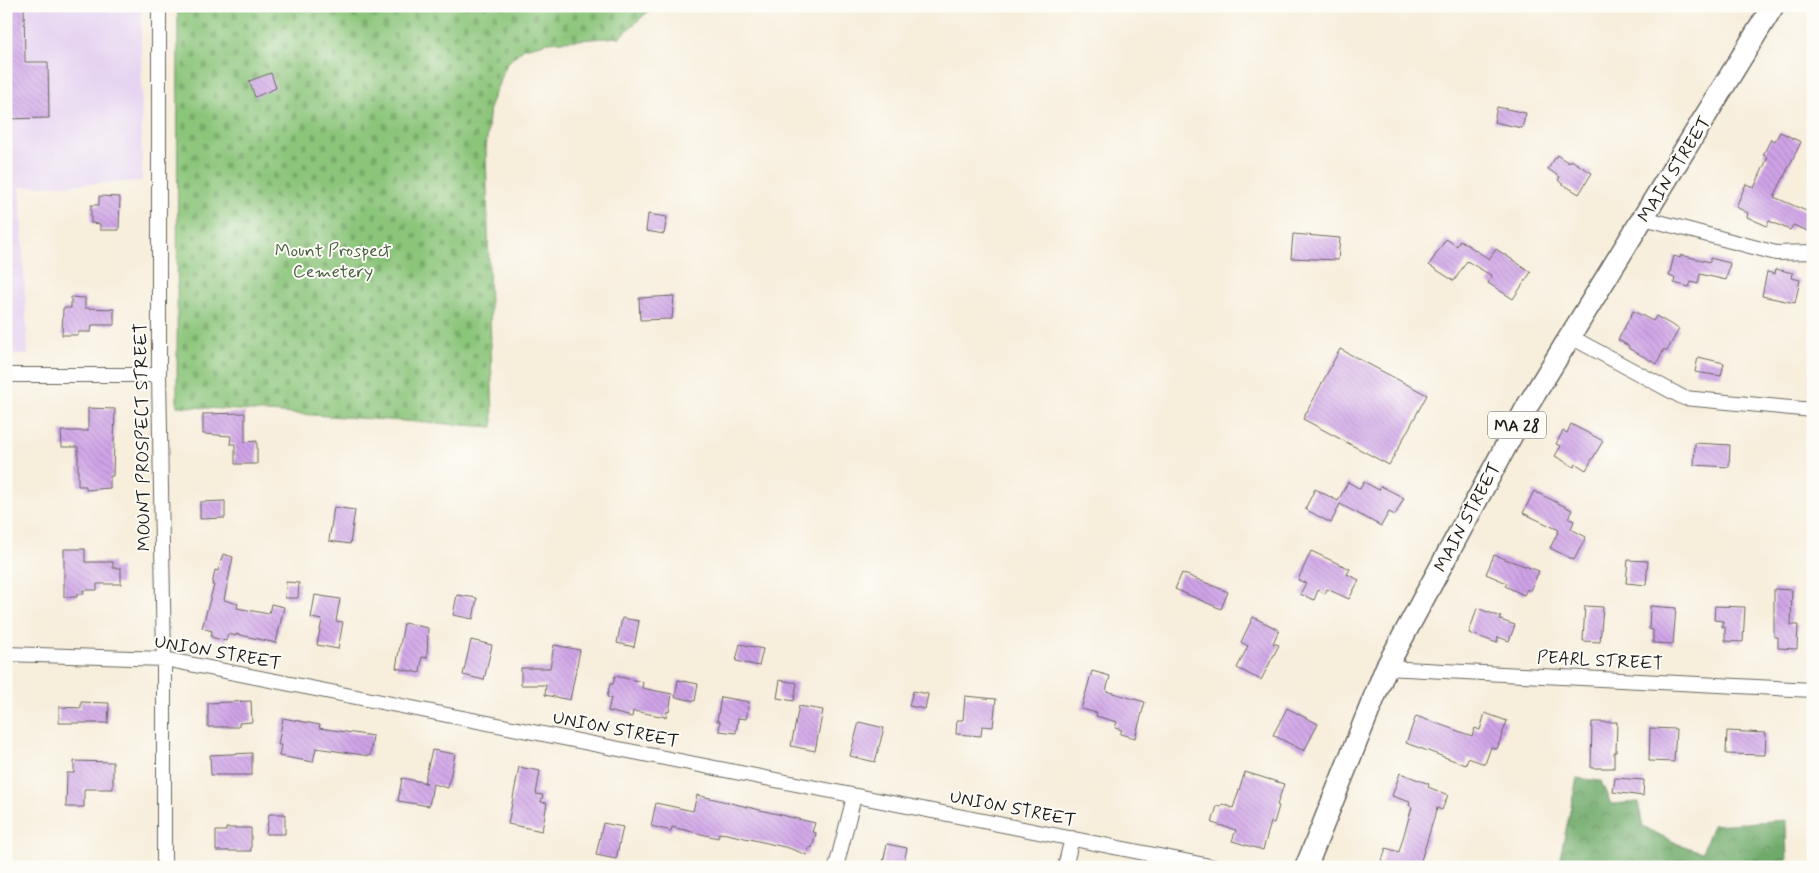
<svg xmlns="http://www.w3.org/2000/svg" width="1819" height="873" viewBox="0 0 1819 873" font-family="Mynerve,sans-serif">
	<defs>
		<pattern id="forest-crowns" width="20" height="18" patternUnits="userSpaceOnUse" patternTransform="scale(1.25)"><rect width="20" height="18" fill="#70aa6a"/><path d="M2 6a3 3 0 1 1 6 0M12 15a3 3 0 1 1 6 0" fill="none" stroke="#5b8a56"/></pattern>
		<pattern id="cemetery-stones" width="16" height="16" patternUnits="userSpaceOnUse" patternTransform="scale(1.25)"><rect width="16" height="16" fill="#8bc57a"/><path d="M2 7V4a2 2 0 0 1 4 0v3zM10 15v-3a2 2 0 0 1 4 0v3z" fill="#77a969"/></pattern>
		<pattern id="building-back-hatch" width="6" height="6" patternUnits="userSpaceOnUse" patternTransform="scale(1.25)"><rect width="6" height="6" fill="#cfa3e7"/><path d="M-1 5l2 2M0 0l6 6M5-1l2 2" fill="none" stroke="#b18cc6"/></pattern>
	</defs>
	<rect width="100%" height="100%" fill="#fdfcf7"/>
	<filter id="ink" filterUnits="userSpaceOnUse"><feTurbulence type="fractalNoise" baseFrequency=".02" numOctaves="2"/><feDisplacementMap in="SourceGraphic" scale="10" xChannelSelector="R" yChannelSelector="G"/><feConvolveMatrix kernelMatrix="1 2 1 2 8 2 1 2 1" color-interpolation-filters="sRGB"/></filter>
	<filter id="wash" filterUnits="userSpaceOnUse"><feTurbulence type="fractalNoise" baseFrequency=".0096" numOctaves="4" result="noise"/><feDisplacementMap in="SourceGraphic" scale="20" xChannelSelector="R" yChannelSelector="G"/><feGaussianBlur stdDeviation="1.12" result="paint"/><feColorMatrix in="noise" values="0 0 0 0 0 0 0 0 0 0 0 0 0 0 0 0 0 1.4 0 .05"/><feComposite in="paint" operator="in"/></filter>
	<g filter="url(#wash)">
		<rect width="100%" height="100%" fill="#f7eedc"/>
		<path fill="#e5d3f1" d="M 6,6 L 141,6 L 142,181 L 20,187 L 28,355 L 6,355 Z"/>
		<path fill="url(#forest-crowns)" stroke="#466343" d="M 1577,778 L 1601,781 L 1611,804 L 1638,802 L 1643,826 L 1678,844 L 1702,852 L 1713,825 L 1786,820 L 1787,867 L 1558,867 Z"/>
		<path fill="url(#cemetery-stones)" stroke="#54704b" d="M 178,6 L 654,6 L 620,37 L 549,42 L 524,48 L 507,63 L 490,105 L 486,150 L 493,427 L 177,406 Z"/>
		<g id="blocks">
			<path fill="url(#building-back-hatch)" d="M 6,6 L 24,6 L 25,62 L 48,62 L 49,118 L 6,119 Z
				M 271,73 L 276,88 L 255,97 L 249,81 Z
				M 1497,107 L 1526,113 L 1522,128 L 1494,122 Z
				M 1780,132 L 1801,142 L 1774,197 L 1813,214 L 1813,233 L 1793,225 L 1790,230 L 1769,221 L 1767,226 L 1747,217 L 1748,213 L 1736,207 L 1746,184 L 1754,188 L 1768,157 L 1763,155 L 1771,139 L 1775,141 Z
				M 1557,155 L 1569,163 L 1571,160 L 1592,173 L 1579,194 L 1561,183 L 1558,180 L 1560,177 L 1548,169 Z
				M 99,196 L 120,197 L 119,230 L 100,230 L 100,224 L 91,223 L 91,205 L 99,205 Z
				M 648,214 L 667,217 L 664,234 L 646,231 Z
				M 1293,234 L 1340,238 L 1338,260 L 1291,258 Z
				M 1446,239 L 1457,246 L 1460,240 L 1489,259 L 1496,249 L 1531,272 L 1513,299 L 1488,283 L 1492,276 L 1467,261 L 1454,281 L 1429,265 Z
				M 1681,255 L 1710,262 L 1710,258 L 1730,263 L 1726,280 L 1700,274 L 1698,284 L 1691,282 L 1689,287 L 1674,283 L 1675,278 L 1669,276 L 1674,256 L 1680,258 Z
				M 1776,269 L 1793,273 L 1792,278 L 1800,280 L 1795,303 L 1762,296 L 1767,272 L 1775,274 Z
				M 674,296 L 672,319 L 640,320 L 639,298 Z
				M 71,297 L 85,298 L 85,308 L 114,309 L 114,325 L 92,325 L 91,332 L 78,332 L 78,335 L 62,335 L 63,308 L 71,308 Z
				M 1633,311 L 1653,321 L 1656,316 L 1679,329 L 1667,351 L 1664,349 L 1657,364 L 1628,348 L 1629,346 L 1618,340 Z
				M 1340,349 L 1427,395 L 1389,465 L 1303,419 Z
				M 1698,357 L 1724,363 L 1721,376 L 1695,372 Z
				M 88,408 L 115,409 L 113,476 L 110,476 L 110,488 L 86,490 L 86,486 L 78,486 L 78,447 L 62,447 L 61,431 L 88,431 Z
				M 245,413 L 245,442 L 257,441 L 257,464 L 235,464 L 235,444 L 230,444 L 231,436 L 203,434 L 203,414 Z
				M 1571,424 L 1603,441 L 1586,470 L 1576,464 L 1574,467 L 1555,456 L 1561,446 L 1556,444 L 1563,431 L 1567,433 Z
				M 1695,443 L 1730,445 L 1729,467 L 1694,465 Z
				M 1348,482 L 1360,489 L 1364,482 L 1379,490 L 1381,486 L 1404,498 L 1395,515 L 1389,512 L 1381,526 L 1340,504 L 1331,523 L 1305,509 L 1315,489 L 1338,501 Z
				M 1534,491 L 1572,510 L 1568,518 L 1574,521 L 1571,529 L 1586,537 L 1574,560 L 1550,548 L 1559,530 L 1523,513 Z
				M 225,501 L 225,518 L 200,519 L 200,502 Z
				M 334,507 L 355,510 L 350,544 L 329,541 Z
				M 64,549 L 85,549 L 85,562 L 113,562 L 113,568 L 121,568 L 121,584 L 97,584 L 97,590 L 83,590 L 84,594 L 77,594 L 77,597 L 64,597 Z
				M 1311,551 L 1350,569 L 1347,574 L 1359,580 L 1349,599 L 1327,589 L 1325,594 L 1318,590 L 1314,600 L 1300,594 L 1306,583 L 1298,580 Z
				M 223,554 L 233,557 L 224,600 L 238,604 L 237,608 L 269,614 L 271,604 L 284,607 L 276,643 L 236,634 L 236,636 L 228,634 L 226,641 L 211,637 L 212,631 L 202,628 L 214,585 L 212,585 L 215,570 L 218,571 Z
				M 1494,555 L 1539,571 L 1530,591 L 1527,589 L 1524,595 L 1505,586 L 1507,583 L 1486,574 Z
				M 1628,560 L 1648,561 L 1646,585 L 1626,583 Z
				M 1182,573 L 1228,592 L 1221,609 L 1175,589 Z
				M 286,582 L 299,583 L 298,598 L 285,598 Z
				M 1774,589 L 1792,590 L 1791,625 L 1798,625 L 1797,649 L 1778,648 L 1778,637 L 1774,637 Z
				M 315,595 L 340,599 L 336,621 L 343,622 L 338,649 L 317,645 L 322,620 L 311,618 Z
				M 457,595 L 477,598 L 473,619 L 453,615 Z
				M 1585,606 L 1603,607 L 1600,642 L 1583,641 Z
				M 1650,606 L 1676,608 L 1673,644 L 1653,643 L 1653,630 L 1649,629 Z
				M 1715,606 L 1745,607 L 1743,642 L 1725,641 L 1725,627 L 1722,627 L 1723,621 L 1714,620 Z
				M 1477,608 L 1501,617 L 1500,620 L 1515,625 L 1509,641 L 1498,637 L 1497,643 L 1469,633 Z
				M 1253,617 L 1279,630 L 1273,643 L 1279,645 L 1261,680 L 1237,668 L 1248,646 L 1241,642 Z
				M 622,618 L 639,621 L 634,647 L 617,643 Z
				M 404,623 L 428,628 L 427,658 L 422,657 L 420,673 L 396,668 Z
				M 471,640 L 492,645 L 484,680 L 463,675 Z
				M 740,644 L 763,649 L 759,666 L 736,661 Z
				M 554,645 L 580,650 L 570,700 L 545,695 L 546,685 L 521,685 L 521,668 L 550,668 Z
				M 1092,671 L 1110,676 L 1106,691 L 1145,702 L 1135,738 L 1120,734 L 1122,730 L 1115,728 L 1117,722 L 1096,716 L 1097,713 L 1081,709 Z
				M 615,676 L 643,682 L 642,688 L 672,694 L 669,712 L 667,711 L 666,717 L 633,711 L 632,717 L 608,711 L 611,698 L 607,697 L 610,684 L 613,684 Z
				M 678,680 L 698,684 L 695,701 L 675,697 Z
				M 780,680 L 797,683 L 794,701 L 777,698 Z
				M 913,691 L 928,694 L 925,709 L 909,706 Z
				M 965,696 L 996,699 L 993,727 L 982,726 L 981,736 L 956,734 L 957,720 L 963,720 Z
				M 721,697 L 749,702 L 746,719 L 738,718 L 736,733 L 719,731 L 720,721 L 717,721 Z
				M 251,701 L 252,722 L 239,723 L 239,727 L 208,727 L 208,703 Z
				M 81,702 L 109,703 L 108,723 L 59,723 L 59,707 L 81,708 Z
				M 799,706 L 823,710 L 815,751 L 791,746 Z
				M 1287,708 L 1318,724 L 1304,751 L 1273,735 Z
				M 1485,713 L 1507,721 L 1497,749 L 1491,747 L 1485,764 L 1468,758 L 1466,765 L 1406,743 L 1416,716 L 1472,736 L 1475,728 L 1480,730 Z
				M 283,718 L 320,725 L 319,728 L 373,736 L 370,756 L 316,748 L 313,762 L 279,756 L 281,745 L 278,745 Z
				M 859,722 L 884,728 L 875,762 L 850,756 Z
				M 1592,722 L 1617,722 L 1616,752 L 1614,752 L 1614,768 L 1591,768 Z
				M 1650,728 L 1676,729 L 1674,762 L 1649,761 Z
				M 1727,731 L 1766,733 L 1765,755 L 1726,754 Z
				M 432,750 L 455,754 L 448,788 L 433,784 L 429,806 L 398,801 L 402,778 L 427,783 L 424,783 Z
				M 252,753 L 252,775 L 211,775 L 210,755 Z
				M 74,761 L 113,762 L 113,789 L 84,789 L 84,807 L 66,807 L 67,773 L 74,773 Z
				M 519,767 L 540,771 L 536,794 L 543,795 L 541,802 L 547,803 L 542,831 L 508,824 Z
				M 1245,772 L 1284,784 L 1277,805 L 1279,806 L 1274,823 L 1271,822 L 1263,850 L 1232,841 L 1236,830 L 1212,823 L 1217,806 L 1221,807 L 1222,804 L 1233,808 Z
				M 1400,773 L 1429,784 L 1428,787 L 1448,795 L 1442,810 L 1437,808 L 1419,867 L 1380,867 L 1386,848 L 1399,852 L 1412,807 L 1409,805 L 1410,802 L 1392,796 Z
				M 1615,778 L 1644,780 L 1643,796 L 1613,792 Z
				M 697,795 L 815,823 L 812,832 L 816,833 L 812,848 L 809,847 L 807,855 L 789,848 L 727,834 L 719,833 L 718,838 L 672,827 L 671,831 L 651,826 L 656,803 L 693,811 Z
				M 269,814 L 285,814 L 285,834 L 266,834 Z
				M 603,823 L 623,827 L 616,859 L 596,855 Z
				M 226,828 L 251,828 L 251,851 L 216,851 L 216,831 L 226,831 Z
				M 887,844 L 907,848 L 903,867 L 882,867 Z"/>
		</g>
	</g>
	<g filter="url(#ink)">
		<use href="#blocks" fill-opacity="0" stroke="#69665f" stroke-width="1"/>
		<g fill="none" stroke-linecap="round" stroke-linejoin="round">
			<g stroke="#69665f" stroke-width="16">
				<path id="minor" d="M 159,6 L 159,375 L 164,659 L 164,867
					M 1644,218 L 1776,253 L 1813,252
					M 1571,337 L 1684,398 L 1813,410
					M 6,375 L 159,375
					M 6,654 L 164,659 L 1215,867
					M 1386,668 L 1813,690
					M 836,867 L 854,797
					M 1065,867 L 1072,838"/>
			</g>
			<g stroke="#69665f" stroke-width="24">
				<path id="primary" d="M 1306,867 L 1386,668 L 1528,405 L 1773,6"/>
			</g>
			<use href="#minor" stroke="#fff" stroke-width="14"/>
			<use href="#primary" stroke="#fff" stroke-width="21"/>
		</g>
	</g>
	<g text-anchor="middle" stroke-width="4" stroke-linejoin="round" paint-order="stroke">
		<rect fill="#fdfcf7" stroke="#605f5e" stroke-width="1" x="1488" y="411.5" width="58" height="27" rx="4"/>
		<g font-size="16" font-weight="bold" fill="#1c1c1c">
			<text x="1517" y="431">MA 28</text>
		</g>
		<g font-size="18" fill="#1c1c1c" stroke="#fdfcf7">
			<text transform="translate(1674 169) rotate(-58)" y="6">MAIN STREET</text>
			<text transform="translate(142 437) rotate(-91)" y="6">MOUNT PROSPECT STREET</text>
			<text transform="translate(1467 517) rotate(-62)" y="6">MAIN STREET</text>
			<text transform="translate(218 652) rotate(10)" y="6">UNION STREET</text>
			<text transform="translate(1600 660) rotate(3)" y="6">PEARL STREET</text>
			<text transform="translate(616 729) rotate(11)" y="6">UNION STREET</text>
			<text transform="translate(1013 808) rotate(11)" y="6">UNION STREET</text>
		</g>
		<g font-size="18" fill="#486042" stroke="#fdfcf7">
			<text x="333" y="256">Mount Prospect<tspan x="333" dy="21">Cemetery</tspan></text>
		</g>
	</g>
	<rect width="1819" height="873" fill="none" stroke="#fdfcf7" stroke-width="25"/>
</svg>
